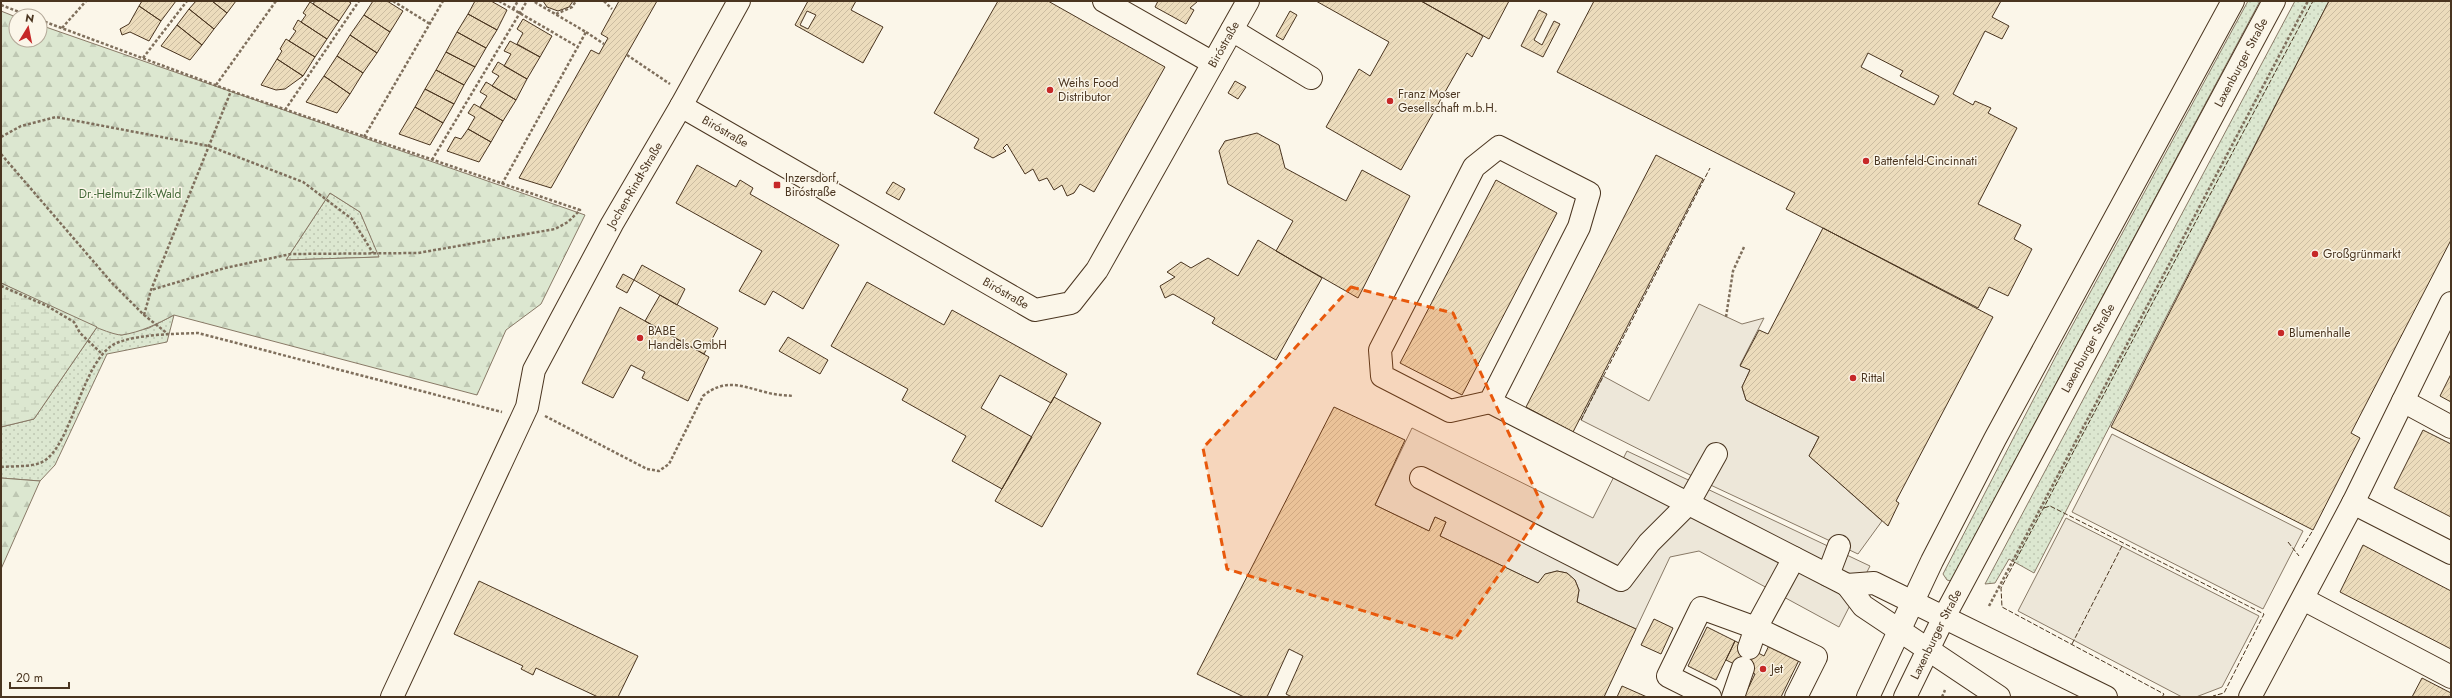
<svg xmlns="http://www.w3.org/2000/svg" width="2452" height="698" viewBox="0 0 2452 698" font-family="Jost,sans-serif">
	<defs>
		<pattern id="grass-dots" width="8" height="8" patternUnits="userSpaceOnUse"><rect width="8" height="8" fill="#dce7d0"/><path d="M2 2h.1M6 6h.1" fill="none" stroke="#bec7b2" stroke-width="1.8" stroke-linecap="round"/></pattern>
		<pattern id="forest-firs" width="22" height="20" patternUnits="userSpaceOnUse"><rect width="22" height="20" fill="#dce7d0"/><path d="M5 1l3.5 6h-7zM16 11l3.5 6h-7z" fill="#bec7b2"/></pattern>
		<pattern id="wetland-marsh" width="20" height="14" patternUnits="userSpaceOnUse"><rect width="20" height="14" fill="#dce7d0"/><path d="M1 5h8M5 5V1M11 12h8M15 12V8" fill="none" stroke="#bec7b2"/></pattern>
		<pattern id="building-hatch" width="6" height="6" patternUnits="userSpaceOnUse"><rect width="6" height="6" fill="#ecdcbc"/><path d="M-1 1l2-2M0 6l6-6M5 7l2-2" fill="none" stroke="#ccbda1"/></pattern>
	</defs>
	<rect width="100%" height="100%" fill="#fbf6e9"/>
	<path fill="url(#grass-dots)" stroke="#887966" d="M 2248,1 L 2260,1 L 1951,581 L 1947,580 L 1943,574 L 2059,350 Z
		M 2295,1 L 2329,1 L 2034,573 L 2009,559 L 1995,583 L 1985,584 Z
		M 330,193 L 360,212 L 380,257 L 286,260 Z
		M 174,315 L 167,342 L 107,354 L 55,465 L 40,481 L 1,478 L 1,427 L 34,419 L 97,327 L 121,335 L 149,328 Z"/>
	<path fill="url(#forest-firs)" stroke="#887966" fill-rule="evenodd" d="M 1,11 L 16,17 L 16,40 L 40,40 L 40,25 L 585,215 L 541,304 L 506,330 L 477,395 L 174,315 C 157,324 141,332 122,335 C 106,336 21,292 1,283 ZM 330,193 L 360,212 L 379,257 L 286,260 Z
		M 1,478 L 40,481 L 1,569 Z"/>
	<path fill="url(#wetland-marsh)" stroke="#887966" d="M 1,283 L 97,327 L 34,419 L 1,427 Z"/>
	<path fill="#ede7d9" stroke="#887966" d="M 1699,304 L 1742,324 L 1764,318 L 1740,365 L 1750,370 L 1742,387 L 1746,400 L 1819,437 L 1809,456 L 1882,521 L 1858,554 L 1702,481 L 1581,420 L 1603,376 L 1649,401 Z
		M 1412,428 L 1593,518 L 1627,451 L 1870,566 L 1839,627 L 1699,551 L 1670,557 L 1636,629 L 1577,602 L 1579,590 L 1575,580 L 1567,573 L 1557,571 L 1546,574 L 1538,583 L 1440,536 L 1446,522 L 1435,517 L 1429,531 L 1375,505 Z
		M 2112,434 L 2303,531 L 2263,609 L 2072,512 Z
		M 2066,518 L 2259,616 L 2222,687 L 2196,697 L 2182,697 L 2018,611 Z"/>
	<path fill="url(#building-hatch)" stroke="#4a3520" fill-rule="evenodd" d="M 142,1 L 176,1 L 161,21 L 139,6 Z
		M 196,1 L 212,1 L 227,13 L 214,29 L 189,9 Z
		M 212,1 L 236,1 L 227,13 Z
		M 315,1 L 348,1 L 351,3 L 339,21 L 313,4 Z
		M 373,1 L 387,1 L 403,11 L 390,32 L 364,15 Z
		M 475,1 L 491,1 L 507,10 L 497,30 L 468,14 Z
		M 543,1 L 573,1 L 569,7 L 558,11 L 547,7 Z
		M 619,1 L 657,1 L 551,188 L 519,178 L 591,50 L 599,54 L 608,38 L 601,34 Z
		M 808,1 L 856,1 L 851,10 L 883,27 L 863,63 L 795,25 ZM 807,11 L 816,15 L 808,29 L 800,25 Z
		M 998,1 L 1048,1 L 1165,67 L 1094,192 L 1080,184 L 1074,193 L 1067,196 L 1062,185 L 1054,190 L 1047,178 L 1039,181 L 1033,169 L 1025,174 L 1007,144 L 1003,148 L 1006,151 L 993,158 L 974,148 L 979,139 L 934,113 Z
		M 1158,1 L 1198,1 L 1190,8 L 1194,10 L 1186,24 L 1155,7 Z
		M 1316,1 L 1421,1 L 1483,36 L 1472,57 L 1467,53 L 1401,170 L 1326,127 L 1359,69 L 1370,76 L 1389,42 Z
		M 1421,1 L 1509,1 L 1489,39 Z
		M 1594,1 L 2001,1 L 1992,17 L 2009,26 L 2002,39 L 1985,31 L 1953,94 L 1973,105 L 1975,101 L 1991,108 L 1988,113 L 2017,128 L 1978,204 L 2021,225 L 2014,239 L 2032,249 L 2008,296 L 1989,287 L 1978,308 L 1786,209 L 1795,193 L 1557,72 ZM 1868,53 L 1903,71 L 1900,76 L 1939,96 L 1934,105 L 1861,67 Z
		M 2329,1 L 2451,1 L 2451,240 L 2351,433 L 2360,438 L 2313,530 L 2111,427 Z
		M 310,2 L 339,21 L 327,39 L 301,22 L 306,15 L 303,13 Z
		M 139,6 L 161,21 L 149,41 L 130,32 L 122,35 L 120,29 L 129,24 Z
		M 189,9 L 214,29 L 202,45 L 177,25 Z
		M 1539,10 L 1547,14 L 1534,40 L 1542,45 L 1554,21 L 1560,24 L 1543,57 L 1521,46 Z
		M 1290,11 L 1297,15 L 1283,40 L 1276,36 Z
		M 468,14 L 497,30 L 486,48 L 457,32 Z
		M 364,15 L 390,32 L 377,53 L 350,35 Z
		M 523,19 L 552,36 L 540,57 L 517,44 L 523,33 L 517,29 Z
		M 298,20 L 327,39 L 315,57 L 289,41 L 296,31 L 293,29 Z
		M 177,25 L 202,45 L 190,60 L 161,46 Z
		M 457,32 L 486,48 L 475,67 L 446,52 Z
		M 350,35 L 377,53 L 363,73 L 337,56 Z
		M 286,39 L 315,57 L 303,76 L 277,59 L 282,51 L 280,49 Z
		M 510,41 L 540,57 L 527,79 L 504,66 L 511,54 L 504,51 Z
		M 446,52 L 475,67 L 464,85 L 436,70 Z
		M 337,56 L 363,73 L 350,94 L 324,76 Z
		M 277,59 L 303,76 L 285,89 L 276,90 L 261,85 Z
		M 498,62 L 527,79 L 516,100 L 492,86 L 499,76 L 492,72 Z
		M 436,70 L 464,85 L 454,104 L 425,89 Z
		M 324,76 L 350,94 L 337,113 L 306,102 Z
		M 1235,81 L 1246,87 L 1238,99 L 1228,93 Z
		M 486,82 L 516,100 L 503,121 L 480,107 L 487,96 L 480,92 Z
		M 425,89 L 454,104 L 443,123 L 415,107 Z
		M 474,104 L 503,121 L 491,142 L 468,129 L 475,117 L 468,113 Z
		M 415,107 L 443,123 L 430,145 L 399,134 Z
		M 468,129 L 491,142 L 479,162 L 447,151 L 455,137 L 461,139 Z
		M 1257,133 L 1279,145 L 1285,168 L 1346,201 L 1362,170 L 1410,196 L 1358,298 L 1276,251 L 1293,221 L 1228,184 L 1219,151 L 1225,141 Z
		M 1656,155 L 1703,179 L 1573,432 L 1526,407 Z
		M 697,165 L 736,187 L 740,180 L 753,188 L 750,194 L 839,245 L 803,309 L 773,291 L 765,305 L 739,291 L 762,251 L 676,203 Z
		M 1496,180 L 1557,213 L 1462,395 L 1400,363 Z
		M 893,182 L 905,189 L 899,200 L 886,193 Z
		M 1823,228 L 1993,317 L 1896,501 L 1899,503 L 1888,526 L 1809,456 L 1819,437 L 1746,400 L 1742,387 L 1750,370 L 1740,366 L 1759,330 L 1768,334 Z
		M 1258,240 L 1322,278 L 1276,360 L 1212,323 L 1215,318 L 1173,294 L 1165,298 L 1160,286 L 1175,277 L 1167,272 L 1181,262 L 1191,268 L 1208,258 L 1238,276 Z
		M 642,265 L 685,289 L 677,305 L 634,280 Z
		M 623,274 L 634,280 L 627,293 L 616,287 Z
		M 867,282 L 944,325 L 952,310 L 1067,374 L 1051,403 L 1000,375 L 981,408 L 1032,437 L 1002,489 L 952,461 L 966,436 L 902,400 L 908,389 L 831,346 Z
		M 660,295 L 718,328 L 704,354 L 645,321 Z
		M 620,307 L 709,357 L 688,401 L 642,378 L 645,372 L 631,365 L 613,398 L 582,383 Z
		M 788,337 L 828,360 L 820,374 L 779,351 Z
		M 2451,374 L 2451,402 L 2440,396 Z
		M 1054,397 L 1101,423 L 1042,527 L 995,501 Z
		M 1334,407 L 1405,440 L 1375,505 L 1429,531 L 1435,517 L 1446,522 L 1440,536 L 1538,583 L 1545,574 L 1557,571 L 1567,573 L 1575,580 L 1579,590 L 1577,602 L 1636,629 L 1604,697 L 1292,697 L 1286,694 L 1303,656 L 1289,649 L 1267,697 L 1244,697 L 1197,674 Z
		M 2423,430 L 2451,444 L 2451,517 L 2394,488 Z
		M 2363,545 L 2451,591 L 2451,649 L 2340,592 Z
		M 479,581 L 638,656 L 618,697 L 598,697 L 536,668 L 533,675 L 521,669 L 523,666 L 454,634 Z
		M 1654,619 L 1673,628 L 1661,654 L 1641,645 Z
		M 1707,627 L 1735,641 L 1716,680 L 1688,666 Z
		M 1772,639 L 1802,654 L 1781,697 L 1744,697 L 1755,674 L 1726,660 L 1735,641 L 1764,656 Z
		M 2422,678 L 2451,693 L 2451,697 L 2412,697 Z
		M 1622,686 L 1647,697 L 1617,697 Z"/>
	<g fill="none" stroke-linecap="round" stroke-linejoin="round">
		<g stroke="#4a3520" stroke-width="24">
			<g id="minor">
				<path d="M 1104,1 L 1213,63"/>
				<path d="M 1232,30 L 1311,78"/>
				<path id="s1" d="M 681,106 L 1035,310 L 1071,303 L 1097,270 L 1248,1"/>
				<path d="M 1499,147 L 1589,193 L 1579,227 L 1490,402 L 1450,411 L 1382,376 L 1380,350 L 1474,167 Z"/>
				<path d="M 2403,401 L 2451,427"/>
				<path d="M 1490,402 L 1847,585"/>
				<path d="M 1421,478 L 1621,580 L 1649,543 L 1688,504 L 1716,454"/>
				<path d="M 2353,503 L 2451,553"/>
				<path d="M 1828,575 L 1839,546"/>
				<path d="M 2303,599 L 2451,677"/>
				<path d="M 1749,648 L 1756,628 L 1794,558"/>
				<path id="s2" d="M 392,697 L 527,407 L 534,370 L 612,224 L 681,106 L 739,1"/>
				<path d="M 1710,697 L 1668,676 L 1701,608 L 1756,628 L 1816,657 L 1796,697"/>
				<path d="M 1733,697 L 1743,668"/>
				<path d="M 1999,697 L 1863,606 L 1847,585 L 1874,583 L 2106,697"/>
				<path d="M 2250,697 L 2353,503 L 2451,303"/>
			</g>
		</g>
		<g stroke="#4a3520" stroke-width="24">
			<g id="major">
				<path d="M 1868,697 L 1932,561 L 1995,439 L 2233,1"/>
				<path id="s3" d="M 1905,697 L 1944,617 L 2274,1"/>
			</g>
		</g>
		<path stroke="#7f6f5c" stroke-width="2.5" stroke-dasharray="3 2" stroke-linecap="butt" d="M 393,1 L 430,24
			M 499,1 L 578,47
			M 604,1 L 612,9
			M 1,5 L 30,16
			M 513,9 L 518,1
			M 556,14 L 572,7 L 576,1
			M 40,20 L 231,91 L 580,210 L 568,222 L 555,229 L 418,253 L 291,254 L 225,268 L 151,290
			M 62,28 L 86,1
			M 586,32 L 604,44
			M 627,55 L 670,84
			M 143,58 L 187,1
			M 216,85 L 276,1
			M 285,110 L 359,1
			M 1,137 L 21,126 L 56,117 L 209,146 L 303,182 L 352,219 L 373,253
			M 364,137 L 443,1
			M 1,154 L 112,283 L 144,315 L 168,334
			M 432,160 L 527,1
			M 502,184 L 586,32 L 533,1
			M 1,286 L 47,306 L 74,322 L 80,333 L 101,353
			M 144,315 L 151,290 L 231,91
			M 1726,317 L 1733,271 L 1744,247
			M 545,416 L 647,469 L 659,471 L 669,464 L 703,396 C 725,378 741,386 765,392 C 774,395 784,395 793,396
			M 1,467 C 13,466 29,467 40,463 C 73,450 81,355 119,342 C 142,334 174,334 198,333 L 502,412
			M 1989,606 L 2308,1
			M 1942,697 L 1945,690"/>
		<use href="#minor" stroke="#fbf6e9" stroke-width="22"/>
		<use href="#major" stroke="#fbf6e9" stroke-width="22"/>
		<path stroke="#4a3520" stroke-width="1" stroke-dasharray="5 2" stroke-linecap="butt" d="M 1581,420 L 1710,168
			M 2044,508 L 2050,506 L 2264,614 L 2224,693 L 2213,696
			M 2288,542 L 2299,556
			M 2302,548 L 2313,530
			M 2072,644 L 2123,544
			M 2162,697 L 2164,694 L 2002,607 L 2001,588 L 2313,1"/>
	</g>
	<path fill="#e8590c" fill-opacity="0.2" stroke="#e8590c" stroke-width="3" stroke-dasharray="8 5" stroke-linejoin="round" d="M 1351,287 L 1453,313 L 1544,509 L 1455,639 L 1227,569 L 1203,448 Z"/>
	<g fill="#c62828" stroke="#fbf6e9" stroke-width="1.5">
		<circle cx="1050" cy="90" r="4"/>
		<circle cx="1390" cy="101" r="4"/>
		<circle cx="1866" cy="161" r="4"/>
		<rect x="773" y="181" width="8" height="8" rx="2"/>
		<circle cx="2315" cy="254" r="4"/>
		<circle cx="2281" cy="333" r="4"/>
		<circle cx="640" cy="338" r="4"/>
		<circle cx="1853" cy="378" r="4"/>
		<circle cx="1763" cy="669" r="4"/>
	</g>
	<g text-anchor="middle" stroke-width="3" stroke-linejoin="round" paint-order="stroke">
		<g font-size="12" fill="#4a3520" stroke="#fbf6e9">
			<text dy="4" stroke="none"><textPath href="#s1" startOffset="746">Biróstraße</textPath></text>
			<text dy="4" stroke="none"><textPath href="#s3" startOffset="718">Laxenburger Straße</textPath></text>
			<text dy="4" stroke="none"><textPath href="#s1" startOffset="51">Biróstraße</textPath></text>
			<text dy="4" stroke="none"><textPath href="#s2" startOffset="568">Jochen-Rindt-Straße</textPath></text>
			<text dy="4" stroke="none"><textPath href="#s1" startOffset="375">Biróstraße</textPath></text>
			<text dy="4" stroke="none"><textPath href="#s3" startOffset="394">Laxenburger Straße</textPath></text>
			<text dy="4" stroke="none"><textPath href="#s3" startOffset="70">Laxenburger Straße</textPath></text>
		</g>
		<g font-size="12" fill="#4a3520" stroke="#fbf6e9" text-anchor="start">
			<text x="1058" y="87">Weihs Food<tspan x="1058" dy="14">Distributor</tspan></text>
			<text x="1398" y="98">Franz Moser<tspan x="1398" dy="14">Gesellschaft m.b.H.</tspan></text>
			<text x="1874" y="165">Battenfeld-Cincinnati</text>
			<text x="785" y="182">Inzersdorf,<tspan x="785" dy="14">Biróstraße</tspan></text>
			<text x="2323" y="258">Großgrünmarkt</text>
			<text x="648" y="335">BABE<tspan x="648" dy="14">Handels GmbH</tspan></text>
			<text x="2289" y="337">Blumenhalle</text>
			<text x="1861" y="382">Rittal</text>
			<text x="1771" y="673">Jet</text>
		</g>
		<g font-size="12" fill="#436837" stroke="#fbf6e9">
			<text x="130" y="198">Dr.-Helmut-Zilk-Wald</text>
		</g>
	</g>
	<rect width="2452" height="698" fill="none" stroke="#4a3520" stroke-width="4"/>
	<g transform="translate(28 28) rotate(10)"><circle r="19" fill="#fbf6e9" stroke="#b4a999"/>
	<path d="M0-3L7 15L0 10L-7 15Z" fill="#c62828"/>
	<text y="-6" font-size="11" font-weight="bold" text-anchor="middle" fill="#4a3520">N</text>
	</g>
	<path d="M10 682v6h59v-6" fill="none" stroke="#4a3520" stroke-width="2"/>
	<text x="16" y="682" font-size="12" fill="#4a3520" stroke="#fbf6e9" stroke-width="3" paint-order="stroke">20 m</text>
</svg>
